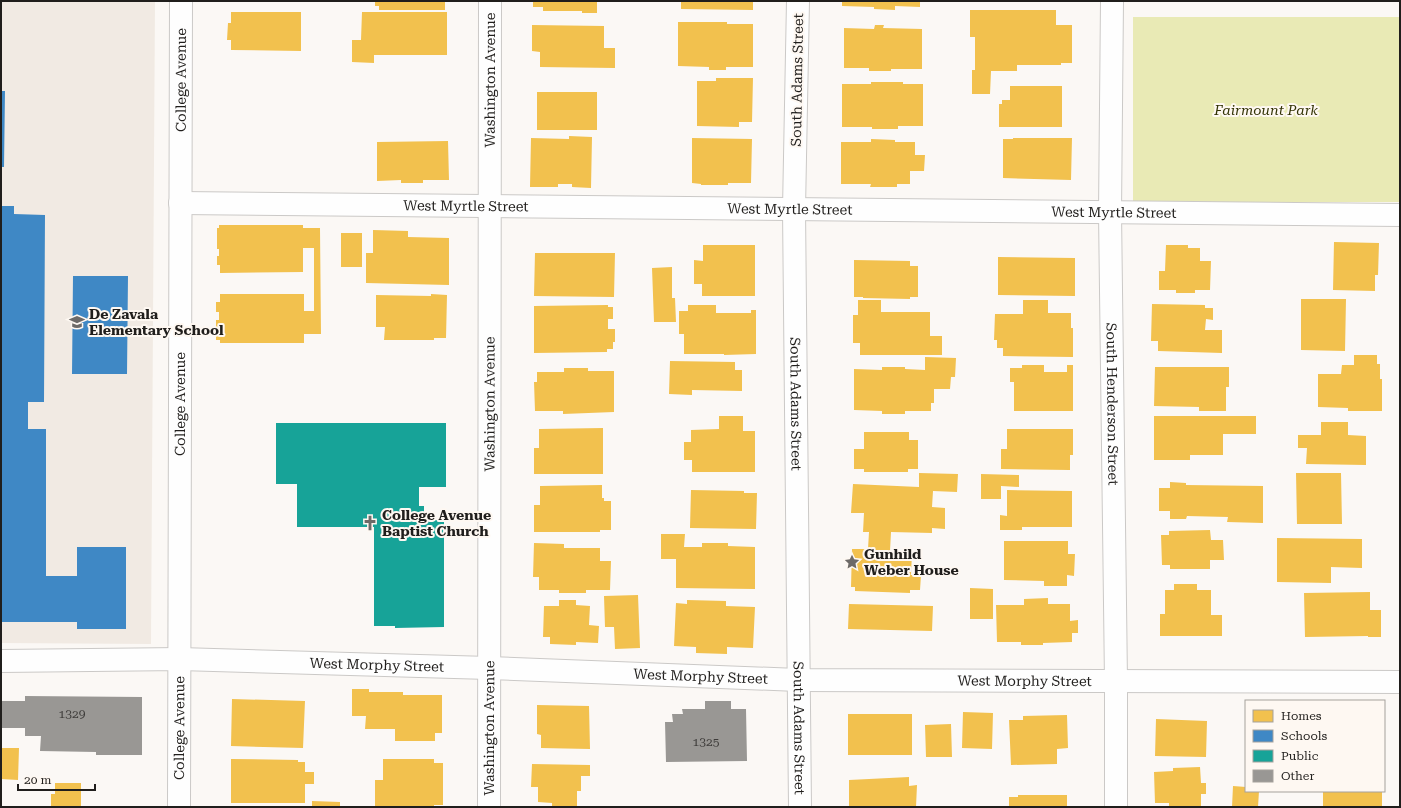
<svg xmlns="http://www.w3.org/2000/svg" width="1401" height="808" viewBox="0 0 1401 808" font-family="'Roboto Serif',serif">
	<rect width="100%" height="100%" fill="#fbf8f5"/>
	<path fill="#f1eae3" d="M 1,1 L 155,1 L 151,644 L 1,643 Z"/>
	<path fill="#e9eab5" d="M 1133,17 L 1400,17 L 1400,202 L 1133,202 Z"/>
	<path fill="#f2c14e" d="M 375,1 L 445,1 L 445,10 L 379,10 L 379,6 L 375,6 Z
		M 533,1 L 597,1 L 597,13 L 582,13 L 582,11 L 543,11 L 543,7 L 533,7 Z
		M 681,1 L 753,1 L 753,10 L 681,9 Z
		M 842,1 L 920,1 L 920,7 L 895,6 L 895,10 L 874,9 L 874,7 L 842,6 Z
		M 970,10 L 1056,10 L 1056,25 L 1072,25 L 1072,63 L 1061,63 L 1061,65 L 1017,65 L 1017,71 L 991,71 L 990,94 L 972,94 L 972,70 L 975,70 L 975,37 L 970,37 Z
		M 231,12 L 301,12 L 301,51 L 231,50 L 231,40 L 227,40 L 228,23 L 231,23 Z
		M 362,12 L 447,12 L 447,55 L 374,55 L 374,63 L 352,62 L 352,40 L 361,40 Z
		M 678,22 L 727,22 L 727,24 L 753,24 L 753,67 L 726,67 L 726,70 L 709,70 L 709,67 L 678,66 Z
		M 532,25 L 604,26 L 604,48 L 615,48 L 615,68 L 540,67 L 540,52 L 532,51 Z
		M 875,25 L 884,25 L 883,28 L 922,29 L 922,69 L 891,69 L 891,71 L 869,71 L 869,68 L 844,68 L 844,28 L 874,29 Z
		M 716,78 L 753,78 L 752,122 L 739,122 L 739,127 L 697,126 L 697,81 L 716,81 Z
		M 871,82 L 903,82 L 903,84 L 923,84 L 923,126 L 898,126 L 898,129 L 872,129 L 872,127 L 842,127 L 842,84 L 871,84 Z
		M 1010,86 L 1062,86 L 1062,127 L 999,127 L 999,104 L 1002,104 L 1002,100 L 1010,100 Z
		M 537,92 L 597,92 L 597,130 L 537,130 Z
		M 569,136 L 592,137 L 591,188 L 572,187 L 572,184 L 558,184 L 558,187 L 530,187 L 531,138 L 569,139 Z
		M 692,138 L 752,139 L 751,183 L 728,183 L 728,185 L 701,185 L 701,184 L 692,183 Z
		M 1013,138 L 1072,138 L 1071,180 L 1003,178 L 1003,139 L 1013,139 Z
		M 871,139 L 895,140 L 895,142 L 915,142 L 915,155 L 925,155 L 924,171 L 910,171 L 910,184 L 897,184 L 897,187 L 870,187 L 871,184 L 841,184 L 841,142 L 871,142 Z
		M 448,141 L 449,180 L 423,180 L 423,183 L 401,183 L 401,180 L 377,181 L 377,142 Z
		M 219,225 L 303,225 L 303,228 L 320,228 L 321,334 L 304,334 L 304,343 L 220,343 L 220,340 L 216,340 L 216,320 L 219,320 L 219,312 L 216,312 L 216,302 L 220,302 L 220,294 L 304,294 L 304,311 L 314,311 L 314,248 L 303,248 L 303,272 L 220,273 L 220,265 L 217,265 L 217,256 L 219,256 L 219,249 L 217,249 L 217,228 L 219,228 Z
		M 373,230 L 408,231 L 408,237 L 449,238 L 449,285 L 366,283 L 366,253 L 373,253 Z
		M 341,233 L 362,233 L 362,267 L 341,267 Z
		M 1334,242 L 1379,243 L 1378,275 L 1375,275 L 1375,291 L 1333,290 Z
		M 703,245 L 755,245 L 755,296 L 702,296 L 702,284 L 694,284 L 694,260 L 703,261 Z
		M 1166,245 L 1188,245 L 1188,248 L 1200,248 L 1200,261 L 1211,261 L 1210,290 L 1195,290 L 1195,293 L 1176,293 L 1176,290 L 1159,290 L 1159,271 L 1165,271 Z
		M 535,253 L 615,253 L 614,297 L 534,296 Z
		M 998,257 L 1075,258 L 1075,296 L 998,295 Z
		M 854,260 L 910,261 L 910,266 L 918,266 L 918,297 L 910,297 L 910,299 L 863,298 L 863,297 L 854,297 Z
		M 672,267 L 672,298 L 675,298 L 676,322 L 654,322 L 652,268 Z
		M 431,294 L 447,295 L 446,338 L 434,338 L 434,340 L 384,340 L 385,327 L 376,327 L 376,295 L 431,296 Z
		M 1301,299 L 1346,299 L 1345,351 L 1301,350 Z
		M 858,300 L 881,300 L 881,312 L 930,312 L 930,336 L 942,336 L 942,355 L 860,355 L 860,343 L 853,343 L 853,315 L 858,315 Z
		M 1023,300 L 1048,300 L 1048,313 L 1071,313 L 1071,328 L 1073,328 L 1073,357 L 1003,356 L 1003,348 L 997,348 L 997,340 L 994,340 L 995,314 L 1023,314 Z
		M 1152,304 L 1205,305 L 1205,308 L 1213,308 L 1213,320 L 1206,319 L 1205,330 L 1222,330 L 1222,353 L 1158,351 L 1158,341 L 1151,341 Z
		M 608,305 L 608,307 L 613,307 L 613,319 L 608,319 L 608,329 L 615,329 L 615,342 L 613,342 L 613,349 L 607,349 L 607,352 L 534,353 L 534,306 Z
		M 688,305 L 716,305 L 716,313 L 751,313 L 751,310 L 756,310 L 756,354 L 724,355 L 724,354 L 684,354 L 684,334 L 679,334 L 679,311 L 688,311 Z
		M 1354,355 L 1377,355 L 1377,364 L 1380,364 L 1380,379 L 1382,379 L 1382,411 L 1348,411 L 1348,408 L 1318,407 L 1318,374 L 1341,374 L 1342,365 L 1354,365 Z
		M 925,357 L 956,358 L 955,377 L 951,377 L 950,389 L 934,389 L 934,403 L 931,403 L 931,411 L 905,411 L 905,414 L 882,414 L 882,411 L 854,410 L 854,369 L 882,370 L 882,367 L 905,367 L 905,369 L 925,370 Z
		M 670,361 L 735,362 L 735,370 L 742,370 L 742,391 L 692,390 L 692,395 L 669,394 Z
		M 1022,365 L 1044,365 L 1044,372 L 1067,372 L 1067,365 L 1073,365 L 1073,411 L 1014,411 L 1014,382 L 1010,382 L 1010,368 L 1022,368 Z
		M 1155,367 L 1229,367 L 1229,387 L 1226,387 L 1226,411 L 1199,411 L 1199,407 L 1154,406 Z
		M 564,368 L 588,368 L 588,371 L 614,371 L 614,412 L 563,414 L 563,411 L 535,411 L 534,382 L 537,382 L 537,372 L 564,372 Z
		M 719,416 L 743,416 L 743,431 L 755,431 L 755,472 L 692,472 L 692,460 L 684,460 L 684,442 L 691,442 L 691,430 L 719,429 Z
		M 1154,416 L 1256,416 L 1256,434 L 1223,434 L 1223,455 L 1190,455 L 1190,460 L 1154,460 Z
		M 1321,422 L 1348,422 L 1348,435 L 1366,436 L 1366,465 L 1306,464 L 1307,448 L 1298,448 L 1298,435 L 1321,435 Z
		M 603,428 L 603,474 L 534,474 L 534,448 L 539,448 L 539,429 Z
		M 1007,429 L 1073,429 L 1073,455 L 1070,455 L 1070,470 L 1001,469 L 1001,449 L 1007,449 Z
		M 864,432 L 909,432 L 909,440 L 918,440 L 918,469 L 908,469 L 908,472 L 864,472 L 864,469 L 854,469 L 854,449 L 864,449 Z
		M 919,473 L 958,474 L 957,492 L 933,491 L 932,507 L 945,508 L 945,529 L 932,528 L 932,533 L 891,532 L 890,551 L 912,552 L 911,575 L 921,575 L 920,590 L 910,590 L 910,593 L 855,591 L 855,587 L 851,587 L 852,549 L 868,549 L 869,532 L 863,532 L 864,513 L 851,513 L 853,484 L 919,487 Z
		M 1296,473 L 1341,473 L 1342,524 L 1297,524 Z
		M 981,474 L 1019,475 L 1019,487 L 1001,486 L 1001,499 L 981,499 Z
		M 1170,482 L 1186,483 L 1186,485 L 1263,486 L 1263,523 L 1227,522 L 1228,517 L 1187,516 L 1186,519 L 1170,519 L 1170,511 L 1159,511 L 1159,488 L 1170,488 Z
		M 602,485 L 602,498 L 604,498 L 604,501 L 611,501 L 611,530 L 600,530 L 600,532 L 534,532 L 534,505 L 540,505 L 540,486 Z
		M 691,490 L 744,491 L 744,493 L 757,493 L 756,529 L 690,528 Z
		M 1007,490 L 1072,491 L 1072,527 L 1022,527 L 1022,530 L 1000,530 L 1000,515 L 1007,516 Z
		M 1210,530 L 1211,540 L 1223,540 L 1224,560 L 1210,560 L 1210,569 L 1170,569 L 1170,565 L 1162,565 L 1161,535 L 1169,535 L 1169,531 Z
		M 661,534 L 685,534 L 684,547 L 702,547 L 702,543 L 728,543 L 728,546 L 755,547 L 755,589 L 676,588 L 676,559 L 661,559 Z
		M 1277,538 L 1362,539 L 1362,568 L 1331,567 L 1331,583 L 1277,582 Z
		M 1004,541 L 1068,541 L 1068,554 L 1075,554 L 1074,576 L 1067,575 L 1067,586 L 1044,586 L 1044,581 L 1004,580 Z
		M 534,543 L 564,544 L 564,548 L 600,548 L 600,561 L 611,561 L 610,590 L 586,590 L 586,593 L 559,593 L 559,590 L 539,590 L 539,577 L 533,577 Z
		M 1174,584 L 1197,584 L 1197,590 L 1211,590 L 1211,615 L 1222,615 L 1222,636 L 1160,636 L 1160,614 L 1165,614 L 1165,590 L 1174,590 Z
		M 970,588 L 993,589 L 993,619 L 970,619 Z
		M 1370,592 L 1370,610 L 1381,610 L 1381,637 L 1368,637 L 1368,636 L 1305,637 L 1304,593 Z
		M 638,595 L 640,648 L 615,649 L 614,627 L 605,627 L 604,596 Z
		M 1048,598 L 1048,604 L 1070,604 L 1070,621 L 1078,620 L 1078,633 L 1072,633 L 1072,642 L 1043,643 L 1043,645 L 1021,645 L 1021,642 L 997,642 L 996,605 L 1024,605 L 1024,599 Z
		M 559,600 L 576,600 L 576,605 L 590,606 L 589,625 L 599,626 L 598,643 L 576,642 L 576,645 L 550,644 L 550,637 L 543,637 L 544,606 L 559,606 Z
		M 687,600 L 726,601 L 726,606 L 755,607 L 753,648 L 727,647 L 727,654 L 696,653 L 696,647 L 674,646 L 676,603 L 687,604 Z
		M 849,604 L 933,606 L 932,631 L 848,629 Z
		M 352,689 L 369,689 L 369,692 L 403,692 L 403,695 L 442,695 L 442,733 L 435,733 L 435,741 L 395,741 L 395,729 L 365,729 L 366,716 L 352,716 Z
		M 232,699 L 305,701 L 303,748 L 231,746 Z
		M 537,705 L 589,706 L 590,749 L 541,748 L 541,735 L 537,734 Z
		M 963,712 L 993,713 L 992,749 L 962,748 Z
		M 848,714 L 912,714 L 912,755 L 848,755 Z
		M 1067,715 L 1068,748 L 1057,749 L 1057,764 L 1011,765 L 1009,720 L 1023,720 L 1023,716 Z
		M 1156,719 L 1207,721 L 1206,757 L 1155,756 Z
		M 951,724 L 952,757 L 926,757 L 925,725 Z
		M 1,748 L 19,748 L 18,780 L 1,779 Z
		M 231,759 L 298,760 L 298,762 L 305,762 L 305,772 L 314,772 L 314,784 L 305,784 L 305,803 L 231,803 Z
		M 383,759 L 434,759 L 434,763 L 443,763 L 443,805 L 434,805 L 434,807 L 375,807 L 375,780 L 383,780 Z
		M 532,764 L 590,765 L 590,776 L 581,776 L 581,791 L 577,791 L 577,807 L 552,807 L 552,803 L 538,802 L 538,787 L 531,787 Z
		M 1200,767 L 1201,783 L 1206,783 L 1206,794 L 1201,794 L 1201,807 L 1169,807 L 1169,803 L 1155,803 L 1154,772 L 1173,771 L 1173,768 Z
		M 909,777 L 909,786 L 917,785 L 916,807 L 849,807 L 849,780 Z
		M 55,783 L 81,783 L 81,807 L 51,806 L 51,794 L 55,794 Z
		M 1233,786 L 1246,787 L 1246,791 L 1259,791 L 1258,807 L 1232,807 Z
		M 1323,791 L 1382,791 L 1382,807 L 1323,807 Z
		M 1018,795 L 1067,795 L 1067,807 L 1009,807 L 1009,797 L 1018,797 Z
		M 312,801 L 340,802 L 340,807 L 312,807 Z"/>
	<path fill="#3f88c5" d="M 1,91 L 5,91 L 4,167 L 1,167 Z
		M 1,206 L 14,206 L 14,214 L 45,215 L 44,402 L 28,402 L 28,429 L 46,429 L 46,576 L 77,576 L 77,547 L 126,547 L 126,629 L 77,629 L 77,622 L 1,622 Z
		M 73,276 L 128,276 L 127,374 L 72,374 Z"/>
	<path fill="#17a398" d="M 276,423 L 446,423 L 446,487 L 419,487 L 419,506 L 424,506 L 424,512 L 418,512 L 418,520 L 444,520 L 444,627 L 395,628 L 395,626 L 374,626 L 374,527 L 297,527 L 297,484 L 276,484 Z"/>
	<path fill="#999794" d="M 25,696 L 142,697 L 142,755 L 96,755 L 96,752 L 40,751 L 41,736 L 25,736 L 25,728 L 1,728 L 1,701 L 25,701 Z
		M 705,701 L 731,701 L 731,709 L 746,709 L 747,761 L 666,762 L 665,722 L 673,722 L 672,714 L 683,714 L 682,709 L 705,709 Z"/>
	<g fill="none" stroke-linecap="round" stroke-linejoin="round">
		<g stroke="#cbc9c7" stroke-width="24">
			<g id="minor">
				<path id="s1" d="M 798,1 L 794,209 L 800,807"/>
				<path id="s2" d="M 1112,1 L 1110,212 L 1116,681 L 1116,807"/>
				<path id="s3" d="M 180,203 L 1400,215"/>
				<path id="s4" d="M 1,661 L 180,659 L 489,668 L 798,680 L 1400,682"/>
				<path id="s5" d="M 179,807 L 181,1"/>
				<path id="s6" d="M 489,807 L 490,1"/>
			</g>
		</g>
		<use href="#minor" stroke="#fefefe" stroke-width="22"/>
	</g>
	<defs>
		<g id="school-bare" transform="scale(1.2)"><path d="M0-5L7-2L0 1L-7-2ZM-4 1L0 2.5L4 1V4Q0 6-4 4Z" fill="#6d6a68" stroke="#fef8f2" stroke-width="2.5" paint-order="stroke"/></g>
		<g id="church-bare" transform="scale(1.2)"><path d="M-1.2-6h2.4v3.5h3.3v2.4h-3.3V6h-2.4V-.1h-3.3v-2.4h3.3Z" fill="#6d6a68" stroke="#fef8f2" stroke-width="2.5" paint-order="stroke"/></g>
		<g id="sight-bare" transform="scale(1.2)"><path d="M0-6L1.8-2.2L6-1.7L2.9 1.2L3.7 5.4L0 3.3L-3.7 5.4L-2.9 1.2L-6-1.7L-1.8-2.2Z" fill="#6d6a68" stroke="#fef8f2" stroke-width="2.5" paint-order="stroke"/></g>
	</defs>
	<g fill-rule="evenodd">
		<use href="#school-bare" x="77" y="322"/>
		<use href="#church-bare" x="370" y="523"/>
		<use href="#sight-bare" x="852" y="562"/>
	</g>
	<g text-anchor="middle" stroke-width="4" stroke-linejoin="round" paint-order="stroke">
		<g font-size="12" fill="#3e3c3a">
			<text x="72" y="718">1329</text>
			<text x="706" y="746">1325</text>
		</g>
		<g font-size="14" fill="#201e1c" stroke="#fef8f2">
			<text dy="5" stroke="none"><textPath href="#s5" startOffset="727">College Avenue</textPath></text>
			<text dy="5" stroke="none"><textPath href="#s6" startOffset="727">Washington Avenue</textPath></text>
			<text transform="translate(797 80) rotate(-89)" y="5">South Adams Street</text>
			<text dy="5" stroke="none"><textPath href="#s3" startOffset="286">West Myrtle Street</textPath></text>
			<text dy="5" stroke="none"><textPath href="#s3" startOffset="610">West Myrtle Street</textPath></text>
			<text dy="5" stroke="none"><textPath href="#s3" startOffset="934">West Myrtle Street</textPath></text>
			<text dy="5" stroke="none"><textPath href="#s5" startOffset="403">College Avenue</textPath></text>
			<text dy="5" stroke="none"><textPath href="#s6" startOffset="403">Washington Avenue</textPath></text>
			<text dy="5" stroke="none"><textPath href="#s1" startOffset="403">South Adams Street</textPath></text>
			<text dy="5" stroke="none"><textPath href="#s2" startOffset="403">South Henderson Street</textPath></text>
			<text dy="5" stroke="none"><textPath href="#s4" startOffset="376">West Morphy Street</textPath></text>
			<text dy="5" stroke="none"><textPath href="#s4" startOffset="700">West Morphy Street</textPath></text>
			<text dy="5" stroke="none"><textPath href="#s4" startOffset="1024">West Morphy Street</textPath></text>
			<text dy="5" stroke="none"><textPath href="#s5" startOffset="79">College Avenue</textPath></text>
			<text dy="5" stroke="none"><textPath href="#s6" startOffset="79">Washington Avenue</textPath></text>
			<text dy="5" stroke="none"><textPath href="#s1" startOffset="727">South Adams Street</textPath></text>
		</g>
		<g font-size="14" font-style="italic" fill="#333305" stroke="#fef8f2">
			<text x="1266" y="115">Fairmount Park</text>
		</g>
		<g font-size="14" font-weight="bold" fill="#201e1c" stroke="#fef8f2" text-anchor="start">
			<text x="89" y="319">De Zavala<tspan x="89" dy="16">Elementary School</tspan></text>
			<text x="382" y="520">College Avenue<tspan x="382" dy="16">Baptist Church</tspan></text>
			<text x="864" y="559">Gunhild<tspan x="864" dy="16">Weber House</tspan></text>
		</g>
	</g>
	<rect width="1401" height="808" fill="none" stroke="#201e1c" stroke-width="4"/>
	<rect x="1245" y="700" width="140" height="92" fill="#fef8f2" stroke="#a5a19c"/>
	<rect x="1253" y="710" width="20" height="12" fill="#f2c14e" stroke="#a5a19c"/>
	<text x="1281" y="720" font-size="12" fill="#201e1c">Homes</text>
	<rect x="1253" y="730" width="20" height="12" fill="#3f88c5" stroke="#a5a19c"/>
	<text x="1281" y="740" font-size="12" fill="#201e1c">Schools</text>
	<rect x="1253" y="750" width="20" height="12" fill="#17a398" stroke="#a5a19c"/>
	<text x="1281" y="760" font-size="12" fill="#201e1c">Public</text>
	<rect x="1253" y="770" width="20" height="12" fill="#999794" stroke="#a5a19c"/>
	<text x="1281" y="780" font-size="12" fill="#201e1c">Other</text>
	<path d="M18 784v6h77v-6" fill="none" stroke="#201e1c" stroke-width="2"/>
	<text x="24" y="784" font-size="12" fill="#201e1c" stroke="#fef8f2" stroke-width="3" paint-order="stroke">20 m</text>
</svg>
